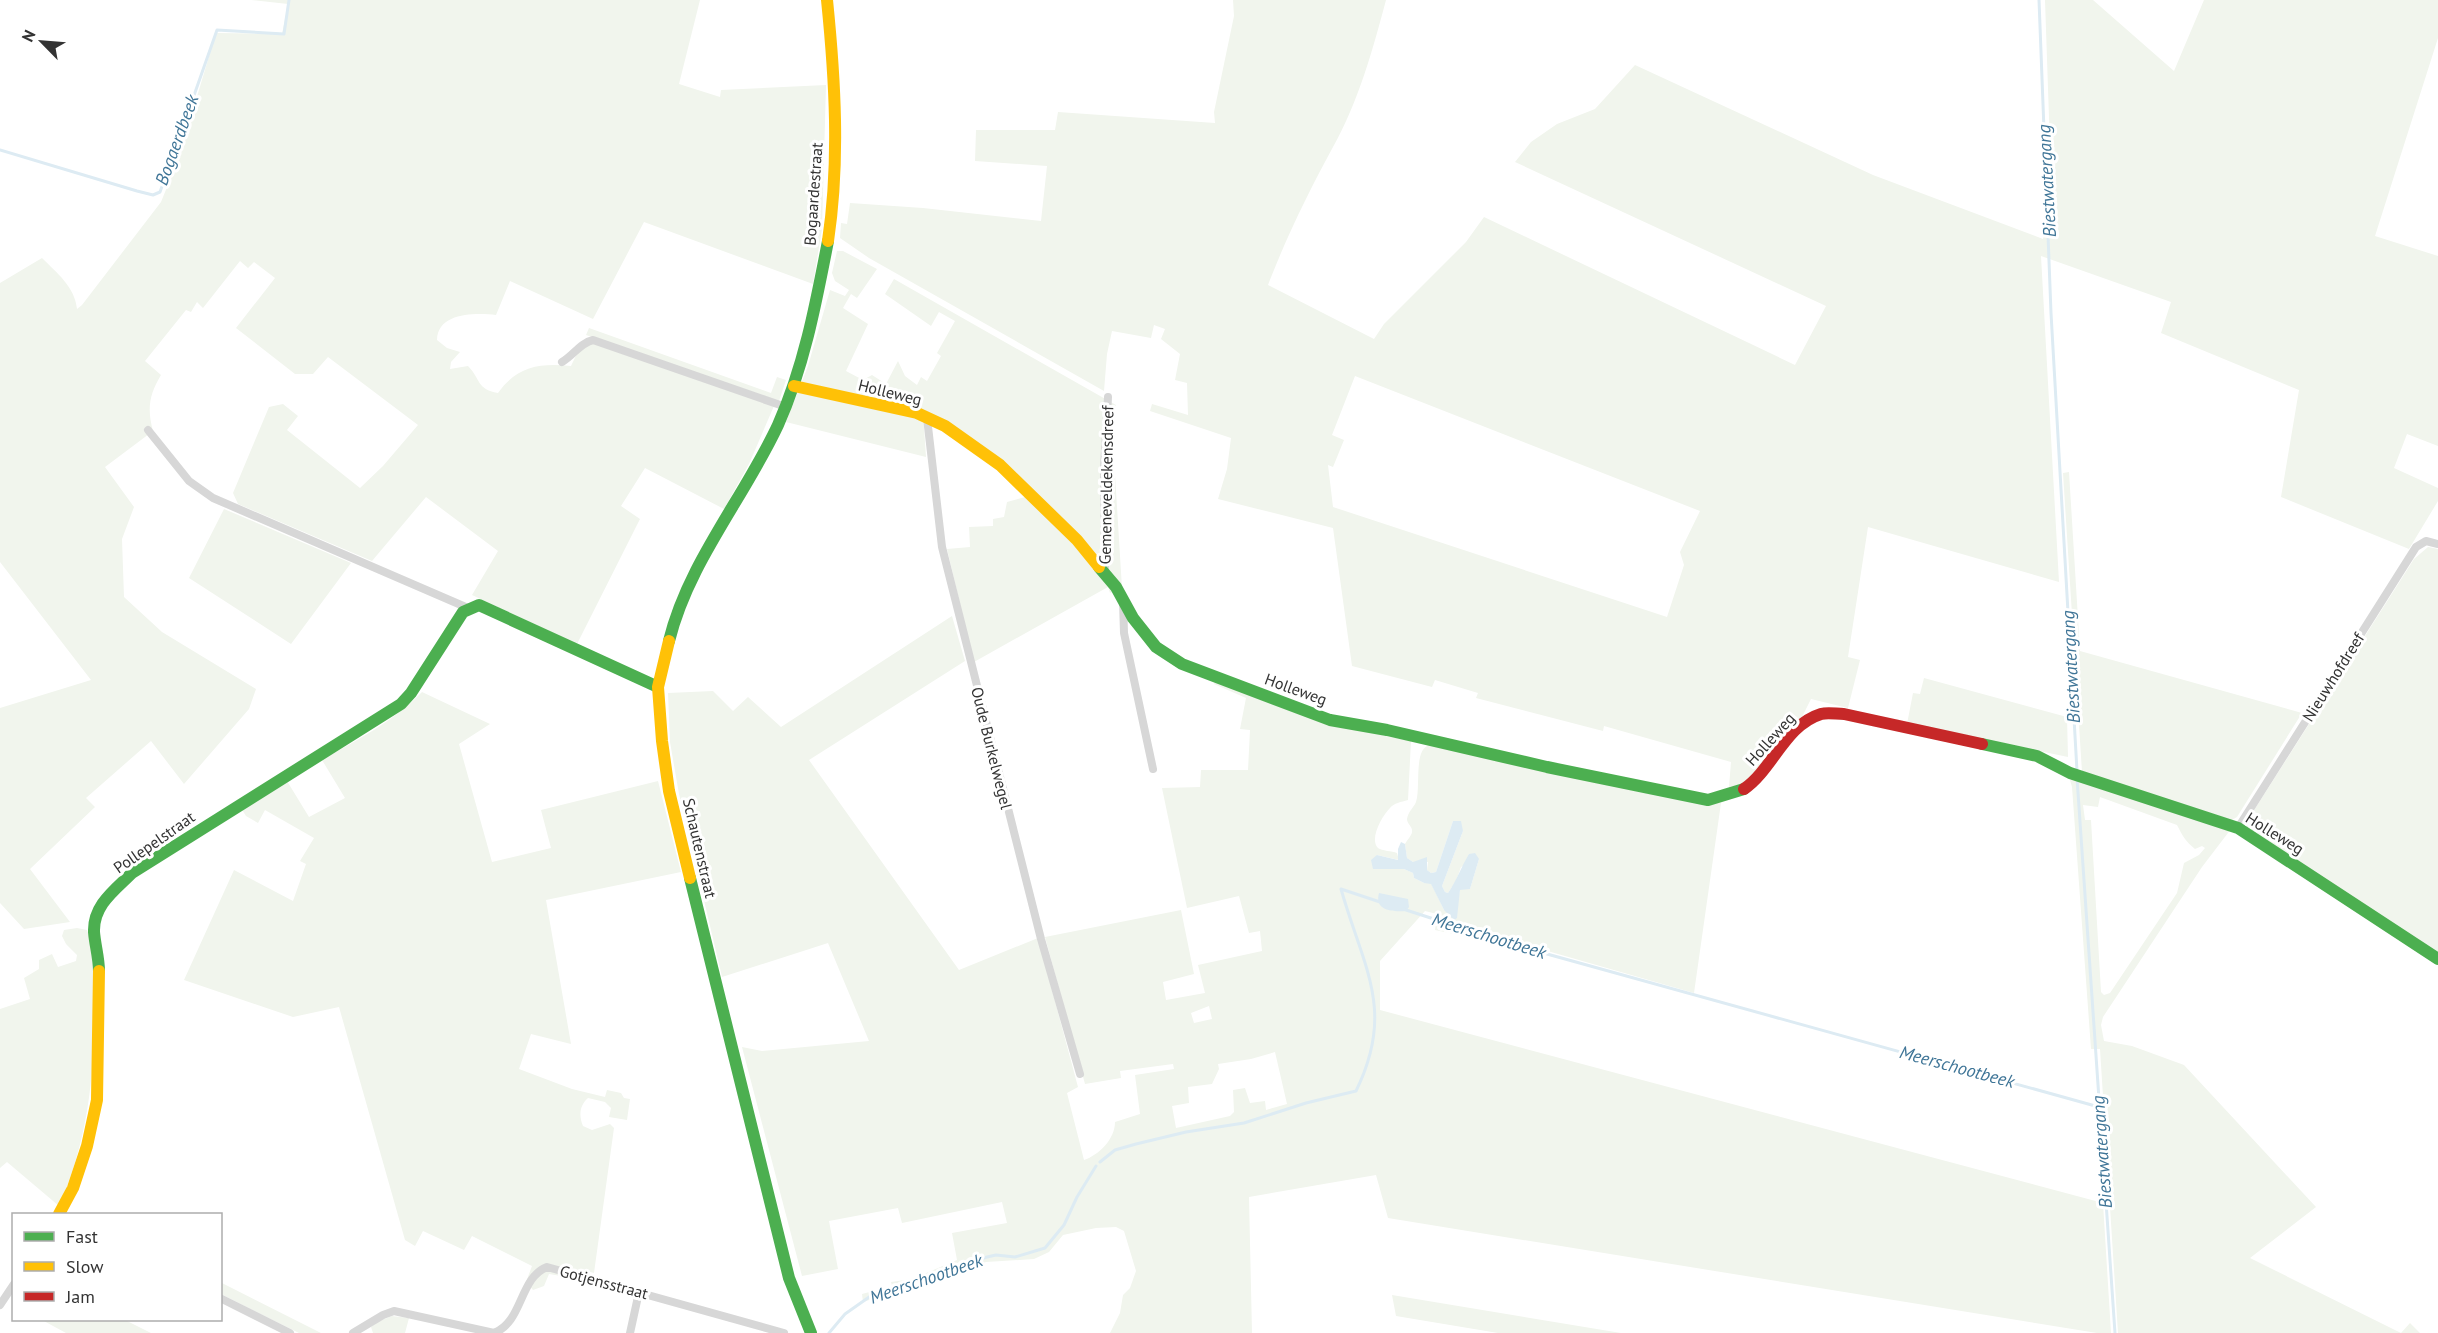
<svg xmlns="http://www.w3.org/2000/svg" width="2438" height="1333" viewBox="0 0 2438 1333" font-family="'PT Sans',sans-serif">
	<rect width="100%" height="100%" fill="#fff"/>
	<path fill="#f1f5ed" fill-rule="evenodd" d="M 251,0 L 700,0 L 679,84 L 720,97 L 721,90 L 826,85 L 822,229 L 813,284 L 644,222 L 593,319 L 510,281 L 496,315 C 476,313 438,312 437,340 L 447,348 L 460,352 L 451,362 L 450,369 L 468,366 C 481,379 476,389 498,393 C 517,366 540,363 571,366 L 581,345 L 592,343 L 774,406 L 749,464 L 724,509 L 645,468 L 621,506 L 640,519 L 577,644 L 472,595 L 498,551 L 426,497 L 372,561 L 238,504 L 233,493 L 269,407 L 283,404 L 298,416 L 287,430 L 360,488 L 383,466 L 418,425 L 328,357 L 313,374 L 295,374 L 236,328 L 275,278 L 254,262 L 248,268 L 240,261 L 203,308 L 197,302 L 191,312 L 186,310 L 145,361 L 161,375 C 149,395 147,409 153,431 L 105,467 L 134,507 L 122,539 L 124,597 L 162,632 L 256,689 L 249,709 L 184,784 L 151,741 L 86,798 L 95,807 L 30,869 L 70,922 L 24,929 L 0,903 L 0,708 L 91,680 L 0,562 L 0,283 L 42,258 C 57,273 75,287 77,309 L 82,305 L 161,202 L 178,160 L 216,33 L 282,34 L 288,4 Z
		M 1233,0 L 1386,0 C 1373,49 1358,103 1333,147 C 1309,191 1286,238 1268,285 L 1374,339 L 1384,324 L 1466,242 L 1484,217 L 1795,365 L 1826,306 L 1515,162 L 1531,142 L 1557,124 L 1595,109 L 1635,65 L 1873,175 L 2043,239 L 2044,234 L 2053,236 L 2045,0 L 2093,0 L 2174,71 L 2204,0 L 2438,0 L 2438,38 L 2375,236 L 2438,256 L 2438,446 L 2407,434 L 2394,468 L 2438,488 L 2438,501 L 2409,549 L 2281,497 L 2299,390 L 2161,333 L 2171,302 L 2041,256 L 2059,582 L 1868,527 L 1848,657 L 1860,660 L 1848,708 L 1811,699 L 1801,719 L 1761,765 L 1742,784 L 1729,787 L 1731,762 L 1604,726 L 1603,731 L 1476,698 L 1478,693 L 1435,680 L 1432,687 L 1352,666 L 1333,528 L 1218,499 L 1227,469 L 1231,438 L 1150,411 L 1152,404 L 1188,415 L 1187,383 L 1175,380 L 1180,354 L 1161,339 L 1165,329 L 1154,325 L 1151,338 L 1112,331 L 1107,354 L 1104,391 L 869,258 L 840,238 L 841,223 L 847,224 L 850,203 L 923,208 L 1041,221 L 1047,166 L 975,161 L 976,130 L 1055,130 L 1058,112 L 1215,123 L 1214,112 L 1234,16 ZM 1355,376 L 1700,511 L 1680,552 L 1684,565 L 1667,617 L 1333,507 L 1328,465 L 1333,467 L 1344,440 L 1332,435 Z
		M 837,251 L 843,251 L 877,269 L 857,298 L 851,294 L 843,308 L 868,324 L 846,371 L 863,380 L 872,375 L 886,384 L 898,361 L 905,376 L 917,385 L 921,377 L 927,381 L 941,356 L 937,353 L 955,321 L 939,312 L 931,326 L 885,294 L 894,279 L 1116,405 L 1113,442 L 1122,588 L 1110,593 L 1108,587 L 974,662 L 947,549 L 970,547 L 969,527 L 993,526 L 993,519 L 1004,517 L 1007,502 L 1025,497 L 1031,492 L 923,413 L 926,457 L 786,422 L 808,366 L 830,290 L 845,296 L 849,290 L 835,281 L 832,273 Z
		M 589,328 L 771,393 L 777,377 L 786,380 L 779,401 L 586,335 Z
		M 2069,472 L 2080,651 L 2302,713 L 2237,817 L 2232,820 L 2082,772 L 2063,473 Z
		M 224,509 L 351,563 L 291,644 L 189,578 Z
		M 2428,547 L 2438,549 L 2438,953 L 2247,827 L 2246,823 L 2414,559 Z
		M 952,616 L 965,661 L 809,760 L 959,970 L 1038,938 L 1078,1087 L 1067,1093 L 1084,1160 C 1099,1155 1115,1139 1115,1122 L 1140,1114 L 1135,1075 L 1174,1069 L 1173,1064 L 1120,1071 L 1121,1078 L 1085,1084 L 1045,937 L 1181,910 L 1194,974 L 1163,982 L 1166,1000 L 1205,993 L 1198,965 L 1262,951 L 1260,931 L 1249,933 L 1239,896 L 1187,908 L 1162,788 L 1200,787 L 1201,770 L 1248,770 L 1250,730 L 1240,729 L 1246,698 L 1214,684 L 1216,680 L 1367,732 L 1411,741 L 1408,800 C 1401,802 1394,803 1390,808 C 1382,816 1369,839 1378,848 C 1382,851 1392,851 1397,853 L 1399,860 L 1377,855 L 1373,869 L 1404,869 L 1413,873 L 1414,878 L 1424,883 L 1431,883 L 1444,910 L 1459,895 L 1460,889 L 1470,889 L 1479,859 L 1461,867 L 1456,881 L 1448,893 L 1445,892 L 1442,886 L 1463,831 L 1453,821 L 1436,872 L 1431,873 L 1427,870 L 1428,862 L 1413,862 L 1407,858 L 1405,844 C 1407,840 1412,835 1412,832 C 1413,827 1407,824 1407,819 C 1408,812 1414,807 1416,802 C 1421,787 1413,748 1430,745 L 1721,803 L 1694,993 L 1509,940 L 1507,945 L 1435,930 L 1437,914 L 1425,911 L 1380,961 L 1380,1010 L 2103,1203 L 2111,1333 L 2097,1333 L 1388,1218 L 1376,1175 L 1249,1197 L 1252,1333 L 1110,1333 L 1120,1313 L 1123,1295 L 1130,1288 L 1136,1271 L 1124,1231 L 1116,1227 L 1096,1228 L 1063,1235 L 1049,1252 L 1034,1259 L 986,1262 L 863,1302 L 862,1294 L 892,1286 L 891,1282 L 912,1279 L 957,1260 L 952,1233 L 1007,1223 L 1002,1202 L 902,1223 L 898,1208 L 829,1221 L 838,1269 L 802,1276 L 742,1047 L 762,1051 L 869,1041 L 828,943 L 722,977 L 679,794 L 670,742 L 668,693 L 713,691 L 733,711 L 748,697 L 781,727 ZM 1209,1006 L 1212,1019 L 1194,1023 L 1191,1013 ZM 1275,1052 L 1287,1104 L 1266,1110 L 1265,1101 L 1250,1103 L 1245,1088 L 1233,1090 L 1234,1112 L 1230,1116 L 1176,1128 L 1172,1106 L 1189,1103 L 1188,1087 L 1212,1084 L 1219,1069 L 1218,1064 L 1251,1059 Z
		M 1924,678 L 2067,717 L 2068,757 L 1907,724 L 1913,693 L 1920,694 Z
		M 422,692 L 490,724 L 459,744 L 492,862 L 551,848 L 541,810 L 658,781 L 681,872 L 546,900 L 571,1044 L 531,1034 L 519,1069 L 572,1089 L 605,1097 L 607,1090 L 621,1093 L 624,1098 L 630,1099 L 627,1120 L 609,1117 L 611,1108 L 605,1102 L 588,1098 C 579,1106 579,1116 583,1126 L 592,1130 L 610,1124 L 614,1128 L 594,1273 L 587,1271 L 585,1280 L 549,1274 L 544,1286 L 533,1290 L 526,1282 L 532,1266 L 472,1236 L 464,1250 L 423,1231 L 415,1246 L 405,1240 L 339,1007 L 293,1017 L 184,980 L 234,870 L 293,901 L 306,864 L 300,861 L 314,838 L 265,810 L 258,823 L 246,816 L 241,808 L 287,781 L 309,817 L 345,798 L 322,760 C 357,740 394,721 422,692 Z
		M 2070,780 L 2080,781 L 2231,829 L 2202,867 L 2103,1017 L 2101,1025 L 2104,1041 L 2132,1046 L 2184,1065 L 2316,1207 L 2250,1258 L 2401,1333 L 2410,1323 L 2420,1333 L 2118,1333 L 2100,1049 L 2091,1049 L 2072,787 ZM 2100,797 L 2177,825 C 2182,835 2186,842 2195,849 L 2202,846 L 2205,848 L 2199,855 L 2184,863 L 2177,893 L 2110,993 L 2104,995 L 2101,992 L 2091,820 L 2085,820 L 2083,805 L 2098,807 Z
		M 77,928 L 87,930 L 92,947 C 97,1037 96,1122 59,1206 L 7,1162 L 0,1168 L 0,1009 L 30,999 L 24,978 L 39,969 L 39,960 L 52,954 L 58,967 L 76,961 L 77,955 L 66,944 L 62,936 L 64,930 Z
		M 220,1282 L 321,1333 L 299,1333 L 221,1294 Z
		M 1392,1295 L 1621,1333 L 1498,1333 L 1396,1316 Z
		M 392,1316 L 409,1318 L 405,1333 L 373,1333 L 371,1327 L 377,1322 Z
		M 42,1320 L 125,1320 L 151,1333 L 66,1333 Z"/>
	<path fill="#ddebf3" d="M 1453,821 L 1461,821 L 1463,831 L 1442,886 L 1445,892 L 1448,893 C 1457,880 1461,867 1469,854 L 1475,853 L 1479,859 L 1470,889 L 1460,890 L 1457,918 L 1454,920 L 1444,910 L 1431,884 L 1424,883 L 1414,878 L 1413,873 L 1404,869 L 1373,869 L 1371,860 L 1377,855 L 1398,860 L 1398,849 L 1401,842 L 1405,844 L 1407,858 L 1413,862 L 1427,857 L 1427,870 L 1431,873 L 1436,872 Z
		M 1379,893 L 1408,899 L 1409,907 L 1406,911 C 1393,912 1374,911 1379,893 Z"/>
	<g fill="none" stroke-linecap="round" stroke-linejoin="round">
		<path stroke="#ddebf3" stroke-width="3" d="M 2039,0 L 2051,313 L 2077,771
			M 0,150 L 137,191 L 153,195 L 160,192 L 217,30 L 284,34 L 289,0
			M 2077,778 L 2115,1333
			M 1403,909 L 1511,944 L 2099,1107
			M 1100,1162 L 1115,1150 L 1136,1144 L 1186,1132 L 1244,1123 L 1306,1103 L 1356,1091 C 1396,1010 1363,967 1341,889 L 1383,903
			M 829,1333 L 845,1314 L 872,1295 L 987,1257 L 996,1255 L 1015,1257 L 1045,1248 L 1064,1225 L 1077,1197 L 1096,1166"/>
		<path stroke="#d7d7d7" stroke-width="8" d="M 562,362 C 574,355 580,343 593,340 L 786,407
			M 927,418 L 942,547 L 1041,939 L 1080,1074
			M 148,430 L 189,481 L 213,498 L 468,608
			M 1105,573 L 1104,467 L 1108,397
			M 1123,601 L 1124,633 L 1153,769
			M 2238,828 L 2416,547 L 2426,541 L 2438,544
			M 220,1298 L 290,1333
			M 0,1305 L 14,1284
			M 353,1333 L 383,1315 L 394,1311 L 494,1333 C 523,1322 519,1278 547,1267 L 784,1333
			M 630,1333 L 639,1292"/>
		<path stroke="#4caf50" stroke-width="12" d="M 1099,567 L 1116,587 L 1133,618 L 1156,647 L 1182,664 L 1330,720 L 1387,730 L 1547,767 L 1708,800 L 1744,789
			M 669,641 C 688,563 744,498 778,425 C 804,367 816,303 828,241
			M 1982,744 L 2037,756 L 2070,773 L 2238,828 L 2438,959
			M 690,878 L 789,1278 L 811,1333
			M 99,971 C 99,958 95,945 94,932 C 93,905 115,890 132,873 L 401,704 L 411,693 L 463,612 L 479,605 L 658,687"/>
		<path stroke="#ffc107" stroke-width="12" d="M 827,0 C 835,79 840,161 828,241
			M 794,386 L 917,413 L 945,426 L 1000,465 L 1077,540 L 1099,567
			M 669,641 L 658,687 L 662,741 L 669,791 L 690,878
			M 59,1214 L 73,1188 L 87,1146 L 97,1100 L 99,971"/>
		<path stroke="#c62828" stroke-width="12" d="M 1744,789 C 1773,769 1785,725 1821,714 C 1828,712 1836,714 1844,714 L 1982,744"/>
	</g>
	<g text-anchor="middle" stroke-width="6" stroke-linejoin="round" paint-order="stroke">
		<g font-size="16" fill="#333" stroke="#fff">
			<text transform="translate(813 194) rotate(-86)" y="6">Bogaardestraat</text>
			<text transform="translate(890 392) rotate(14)" y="6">Holleweg</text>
			<text transform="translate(1106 485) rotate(-89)" y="6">Gemeneveldekensdreef</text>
			<text transform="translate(2333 677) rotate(-58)" y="6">Nieuwhofdreef</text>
			<text transform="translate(1296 689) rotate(20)" y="6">Holleweg</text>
			<text transform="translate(1770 739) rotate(-48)" y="6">Holleweg</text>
			<text transform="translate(992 748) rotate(76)" y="6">Oude Burkelwegel</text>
			<text transform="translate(2275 833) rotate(32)" y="6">Holleweg</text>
			<text transform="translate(154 842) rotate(-35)" y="6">Pollepelstraat</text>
			<text transform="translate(700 848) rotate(77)" y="6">Schautenstraat</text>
			<text transform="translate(604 1282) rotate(15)" y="6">Gotjensstraat</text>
		</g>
		<g font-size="18" font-style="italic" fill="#3f7597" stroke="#fff">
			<text transform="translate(177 140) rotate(-70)" y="6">Bogaerdbeek</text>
			<text transform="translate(2047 181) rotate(-93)" y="6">Biestwatergang</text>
			<text transform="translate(2071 667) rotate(-93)" y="6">Biestwatergang</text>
			<text transform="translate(1489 936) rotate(17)" y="6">Meerschootbeek</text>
			<text transform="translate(1957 1067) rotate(15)" y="6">Meerschootbeek</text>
			<text transform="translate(2102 1152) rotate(-94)" y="6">Biestwatergang</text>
			<text transform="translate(926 1279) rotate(-19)" y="6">Meerschootbeek</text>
		</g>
	</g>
	<rect x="12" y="1213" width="210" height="108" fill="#ffffff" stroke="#adadad" stroke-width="1.5"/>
	<rect x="24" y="1232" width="30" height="9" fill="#4caf50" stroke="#adadad" stroke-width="1.5"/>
	<text x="66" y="1243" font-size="18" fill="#333333">Fast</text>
	<rect x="24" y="1262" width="30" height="9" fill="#ffc107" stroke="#adadad" stroke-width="1.5"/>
	<text x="66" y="1273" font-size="18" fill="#333333">Slow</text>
	<rect x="24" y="1292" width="30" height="9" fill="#c62828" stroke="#adadad" stroke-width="1.5"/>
	<text x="66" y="1303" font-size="18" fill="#333333">Jam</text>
	<g transform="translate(42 42) rotate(295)" stroke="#ffffff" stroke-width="4.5" paint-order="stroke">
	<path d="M0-4.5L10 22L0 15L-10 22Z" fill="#333333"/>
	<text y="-9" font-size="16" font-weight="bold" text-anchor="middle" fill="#333333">N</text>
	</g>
</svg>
